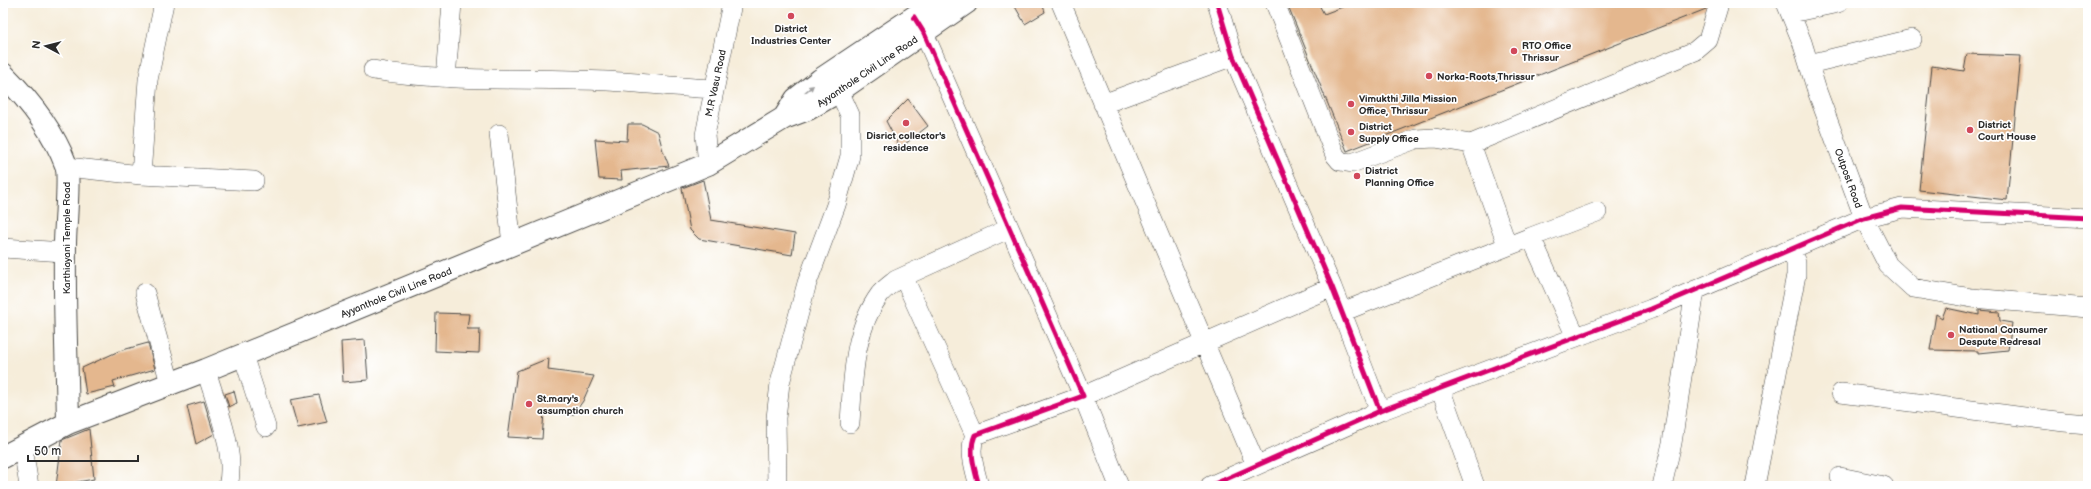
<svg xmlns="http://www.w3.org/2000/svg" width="2091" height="489" viewBox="0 0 2091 489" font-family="'Balsamiq Sans',sans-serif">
	<rect width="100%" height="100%" fill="#fff"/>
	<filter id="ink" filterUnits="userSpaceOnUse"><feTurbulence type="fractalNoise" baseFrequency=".025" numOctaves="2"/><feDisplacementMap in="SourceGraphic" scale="8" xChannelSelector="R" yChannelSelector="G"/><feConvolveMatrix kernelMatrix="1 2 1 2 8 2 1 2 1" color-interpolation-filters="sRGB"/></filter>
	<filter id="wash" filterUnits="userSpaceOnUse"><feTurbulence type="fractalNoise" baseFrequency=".012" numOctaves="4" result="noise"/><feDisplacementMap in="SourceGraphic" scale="16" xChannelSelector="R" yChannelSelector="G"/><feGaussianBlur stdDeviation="0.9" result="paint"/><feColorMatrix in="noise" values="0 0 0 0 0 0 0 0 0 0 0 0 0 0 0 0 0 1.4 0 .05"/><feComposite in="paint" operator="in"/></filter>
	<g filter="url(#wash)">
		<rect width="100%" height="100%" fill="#f6edda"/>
		<g id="blocks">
			<path fill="#e4b78e" d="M 1013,3 L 1042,3 L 1045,12 L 1025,24 Z
				M 1287,3 L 1318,3 L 1324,14 L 1353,3 L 1706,3 L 1707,7 L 1706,9 L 1347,151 Z
				M 1967,54 L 2021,56 L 2007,200 L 1919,190 L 1932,66 L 1964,71 Z
				M 908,99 L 928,126 L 900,148 L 886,121 Z
				M 628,124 L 642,124 L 658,132 L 663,151 L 669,166 L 621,171 L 622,180 L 599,179 L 595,139 L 627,141 Z
				M 703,180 L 711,220 L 795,234 L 792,255 L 699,239 L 690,230 L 682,188 Z
				M 1946,308 L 1979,315 L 1979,310 L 1999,312 L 2000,321 L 2012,323 L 2008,350 L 1978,353 L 1978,351 L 1930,350 L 1936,314 L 1942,318 Z
				M 436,313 L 469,314 L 467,329 L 480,329 L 479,353 L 435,351 Z
				M 365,340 L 368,380 L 343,382 L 341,342 Z
				M 148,343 L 155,369 L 113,381 L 115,387 L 86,394 L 82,368 L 119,351 Z
				M 549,358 L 548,370 L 594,376 L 583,401 L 573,415 L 544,412 L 542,439 L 508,437 L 517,371 Z
				M 234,391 L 237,403 L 229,407 L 225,394 Z
				M 319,395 L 327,422 L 298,428 L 290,400 Z
				M 204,401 L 214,434 L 196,444 L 187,406 Z
				M 89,429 L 94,479 L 56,486 L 62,440 Z"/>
		</g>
	</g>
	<g filter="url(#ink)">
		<use href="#blocks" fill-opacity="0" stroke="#494845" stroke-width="1"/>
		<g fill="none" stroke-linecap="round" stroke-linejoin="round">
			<g stroke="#494845" stroke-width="20">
				<path id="minor" d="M 1061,3 L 1256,465
					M 1275,3 L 1335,155 L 1340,161 L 1352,163 L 1416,139 L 1435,138 L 1471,144 L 1695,51 L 1708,40 L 1718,7 L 1717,3
					M 1786,3 L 1802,42 L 1817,91 L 1864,218 L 1888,265 L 1913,288 L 1972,298 L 2088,308
					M 1791,13 L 1838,3
					M 915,20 L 924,33 L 1083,396 L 975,435 C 968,451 975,470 979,486
					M 1809,64 L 1912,39
					M 373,70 C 450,83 529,77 607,81 C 643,83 678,87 713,89
					M 446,78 L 452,3
					M 1103,104 L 1233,56
					M 499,134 L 512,244
					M 1471,144 L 1507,245
					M 708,164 L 705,135 L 732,3
					M 67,167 L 141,175 L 254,181
					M 141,175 L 148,80 L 164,3
					M 1531,237 L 1597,212
					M 3,248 L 64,252
					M 904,278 L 975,435
					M 145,293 L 170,383
					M 1342,312 L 1531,237 L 1576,337
					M 243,355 L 266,427
					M 206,370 C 215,402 237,453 228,486
					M 1440,388 L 1475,486
					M 1841,393 L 2064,422 L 2088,424
					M 1380,411 L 1651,309 L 1864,218 L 1902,208 L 2088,218
					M 850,423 C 853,379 853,331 880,294 C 884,289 891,284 896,280 L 1008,229
					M 23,448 L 29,486
					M 1840,477 L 1884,486
					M 777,486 L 776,418 L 780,383 L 807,283 L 836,205 L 850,156 L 850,115 L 839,91
					M 1119,486 L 1083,396 L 1332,287
					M 1210,486 L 1380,411 L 1332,287 L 1233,56 L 1217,3
					M 1662,486 L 1672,443 L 1695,290
					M 1755,486 L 1796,275 L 1796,263 L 1791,249"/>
			</g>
			<g stroke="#494845" stroke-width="24">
				<path id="major" d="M 3,74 C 29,100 53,130 66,165 C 70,175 65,230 65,244 C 64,304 67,364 68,423
					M 784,118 L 796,99 L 820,80 L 935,3
					M 3,457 L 68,423 L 206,370 L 708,164 L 784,118 L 808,109 L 839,91 L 966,3"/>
			</g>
			<use href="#minor" stroke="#fff" stroke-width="19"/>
			<use href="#major" stroke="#fff" stroke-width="22"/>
			<g stroke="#fff" stroke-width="8">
				<path id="cycleway" d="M 914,17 L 924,33 L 1083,396 L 975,435 C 968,451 975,470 979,486
					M 1380,411 L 1651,309 L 1864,218 L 1902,208 L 2088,218
					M 1210,486 L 1380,411 L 1332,287 L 1233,56 L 1217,3"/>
			</g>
			<use href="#cycleway" stroke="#d6006c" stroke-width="5"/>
		</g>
		<defs><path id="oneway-solid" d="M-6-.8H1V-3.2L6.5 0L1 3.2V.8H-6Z"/></defs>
		<use fill="#a0a0a0" href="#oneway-solid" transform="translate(809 89) rotate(-39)"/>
	</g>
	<g fill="#d1495b" stroke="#fff" stroke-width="1.5">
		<circle cx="791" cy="16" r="4"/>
		<circle cx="1514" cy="51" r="4"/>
		<circle cx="1429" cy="76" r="4"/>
		<circle cx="1351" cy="104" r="4"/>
		<circle cx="906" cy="123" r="4"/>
		<circle cx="1970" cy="130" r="4"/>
		<circle cx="1351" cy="132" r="4"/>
		<circle cx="1357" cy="176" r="4"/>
		<circle cx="1951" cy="335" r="4"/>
		<circle cx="529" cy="404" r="4"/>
	</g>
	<g text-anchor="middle" stroke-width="3.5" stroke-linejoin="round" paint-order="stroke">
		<g font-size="10" font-weight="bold" fill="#2b2b2b" stroke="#fff" text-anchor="start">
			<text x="791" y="32" text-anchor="middle">District<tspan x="791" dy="12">Industries Center</tspan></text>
			<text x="1522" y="49">RTO Office<tspan x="1522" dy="12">Thrissur</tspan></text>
			<text x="1437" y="80">Norka-Roots,Thrissur</text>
			<text x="1359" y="102">Vimukthi Jilla Mission<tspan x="1359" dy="12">Office, Thrissur</tspan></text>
			<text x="1978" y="128">District<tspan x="1978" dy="12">Court House</tspan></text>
			<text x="1359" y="130">District<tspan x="1359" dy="12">Supply Office</tspan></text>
			<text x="906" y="139" text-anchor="middle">Disrict collector's<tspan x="906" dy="12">residence</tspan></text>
			<text x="1365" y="174">District<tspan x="1365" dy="12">Planning Office</tspan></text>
			<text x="1959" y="333">National Consumer<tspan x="1959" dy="12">Despute Redresal</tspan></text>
			<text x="537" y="402">St.mary's<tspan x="537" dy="12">assumption church</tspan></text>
		</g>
		<g font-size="10" fill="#2b2b2b" stroke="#fff">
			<text transform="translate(867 71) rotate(-34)" y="4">Ayyanthole Civil Line Road</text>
			<text transform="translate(715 83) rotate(-78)" y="4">M.R Vasu Road</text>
			<text transform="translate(1849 178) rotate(70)" y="4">Outpost Road</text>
			<text transform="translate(66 238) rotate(-90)" y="4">Karthiayani Temple Road</text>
			<text transform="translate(396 292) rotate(-22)" y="4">Ayyanthole Civil Line Road</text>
		</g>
	</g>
	<rect width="2091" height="489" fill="none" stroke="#fff" stroke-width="16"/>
	<g transform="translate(46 46) rotate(277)" stroke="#ffffff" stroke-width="3" paint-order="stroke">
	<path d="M0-3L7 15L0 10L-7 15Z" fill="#2b2b2b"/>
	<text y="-6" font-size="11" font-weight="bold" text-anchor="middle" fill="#2b2b2b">N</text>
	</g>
	<path d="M28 455v6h110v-6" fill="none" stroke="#2b2b2b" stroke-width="2"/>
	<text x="34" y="455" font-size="12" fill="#2b2b2b" stroke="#ffffff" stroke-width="3" paint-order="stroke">50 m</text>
</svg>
